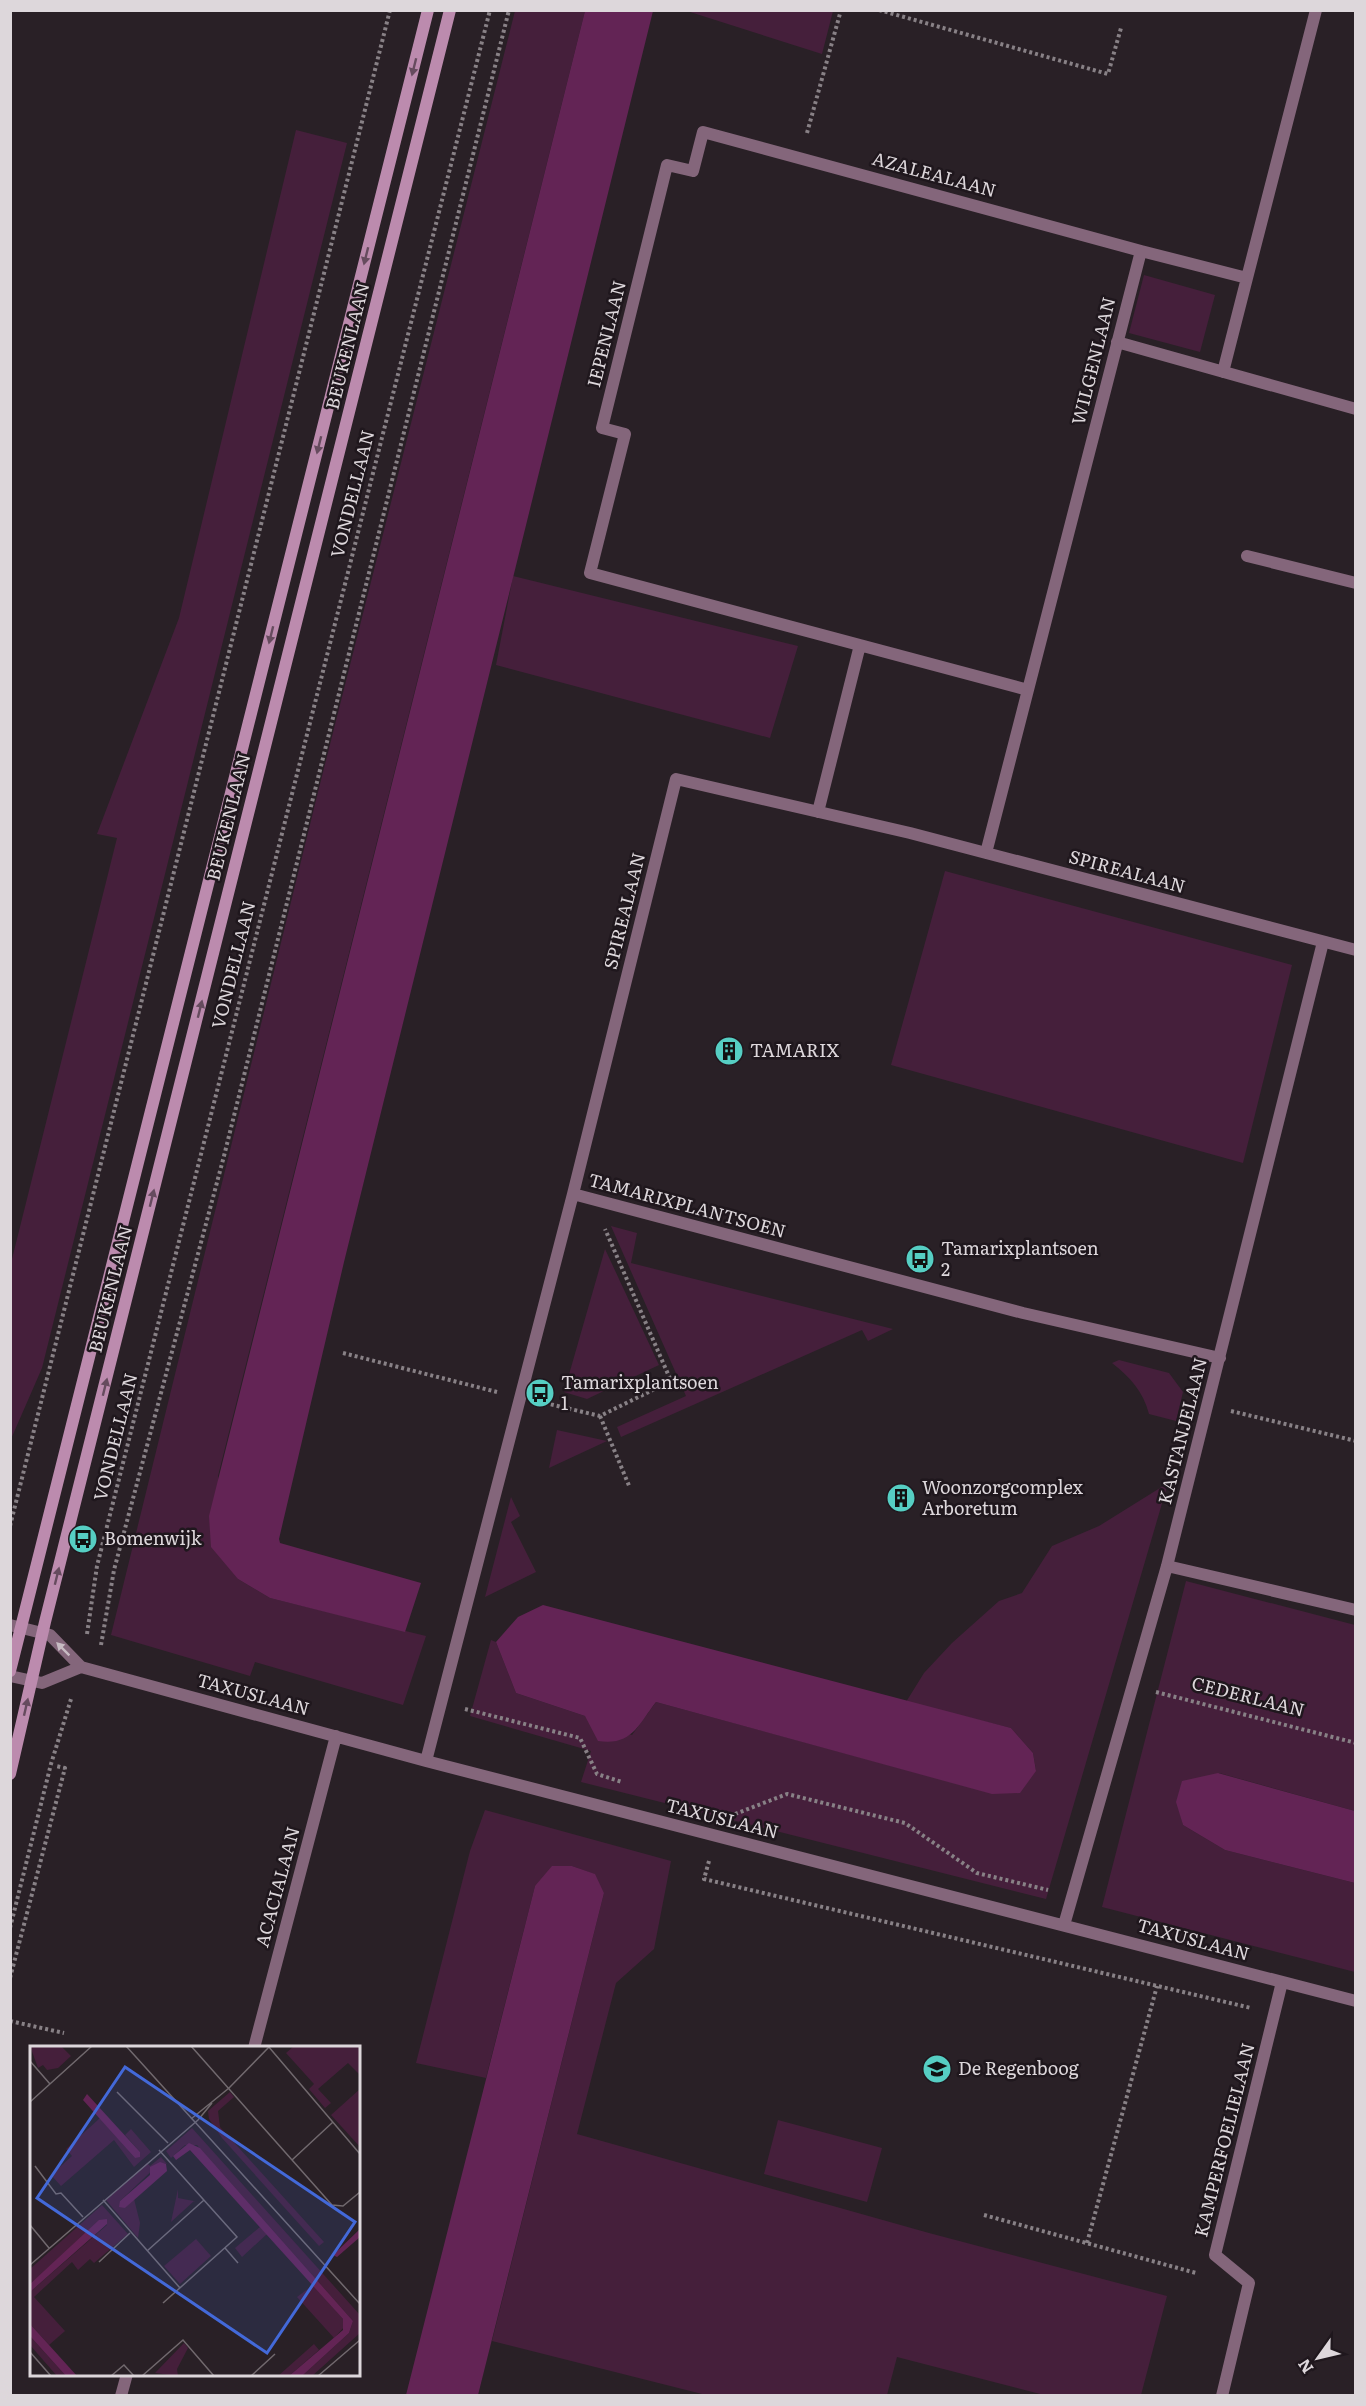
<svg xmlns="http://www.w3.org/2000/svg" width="1366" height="2406" viewBox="0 0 1366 2406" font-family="Literata,serif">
	<rect width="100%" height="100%" fill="#292026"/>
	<path fill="#451f3b" d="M 515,11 L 585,11 L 218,1476 L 238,1579 L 270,1598 L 426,1636 L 403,1705 L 255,1662 L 250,1676 L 111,1635 L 318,792 Z
		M 687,11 L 833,10 L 833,11 L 822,54 Z
		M 296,130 L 347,143 L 42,1368 L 11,1439 L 11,1263 L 117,838 L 97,834 L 179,618 Z
		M 1144,275 L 1215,295 L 1200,352 L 1129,333 Z
		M 513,576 L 798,646 L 770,738 L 496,665 Z
		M 945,871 L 1292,965 L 1243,1163 L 891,1065 Z
		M 611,1226 L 637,1233 L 631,1263 L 893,1329 L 868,1341 L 862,1330 L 621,1437 L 617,1427 L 686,1396 Z
		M 605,1249 L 659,1365 L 587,1399 L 564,1392 Z
		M 1119,1360 L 1169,1373 L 1183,1392 L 1176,1421 L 1149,1414 C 1143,1391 1130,1377 1112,1363 Z
		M 557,1430 L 607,1441 L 549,1468 Z
		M 1168,1483 L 1046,1899 L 581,1782 L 591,1751 L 470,1716 L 491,1640 L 496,1642 L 516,1693 L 585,1716 L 632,1735 L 656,1702 L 991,1793 L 1019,1793 L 1036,1770 L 1033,1753 L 1011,1728 L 906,1702 L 924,1673 L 952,1643 L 999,1601 L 1022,1593 L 1052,1546 L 1099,1526 Z
		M 511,1497 L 520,1516 L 511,1522 L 536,1572 L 485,1597 Z
		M 1186,1581 L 1355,1625 L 1355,1811 L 1219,1773 L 1178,1806 L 1183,1825 L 1225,1850 L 1355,1883 L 1355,1972 L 1102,1907 Z
		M 485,1810 L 671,1861 L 654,1949 L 616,1983 L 577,2134 L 929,2233 L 1167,2296 L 1141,2395 L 1044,2395 L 897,2357 L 887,2395 L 706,2395 L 492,2341 L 604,1893 L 594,1874 L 572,1866 L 535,1886 L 486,2078 L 416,2063 L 470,1851 Z
		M 778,2120 L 882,2148 L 867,2202 L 764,2174 Z"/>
	<path fill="#632455" d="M 585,11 L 653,11 L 344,1262 L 279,1539 L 280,1543 L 421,1583 L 405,1632 L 270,1598 L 238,1579 L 211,1547 L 209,1516 Z
		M 543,1605 L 1011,1728 L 1033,1753 L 1036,1771 L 1020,1793 L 992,1794 L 656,1702 C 638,1725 632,1746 598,1741 L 585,1716 L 516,1693 L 496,1642 L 518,1617 Z
		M 1218,1773 L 1355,1811 L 1355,1883 L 1225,1850 L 1183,1825 L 1176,1802 L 1182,1781 Z
		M 552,1866 L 572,1866 L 595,1874 L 604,1893 L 478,2395 L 406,2395 L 535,1886 Z"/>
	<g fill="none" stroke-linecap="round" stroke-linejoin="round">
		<path stroke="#888186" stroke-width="4" stroke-dasharray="3 3" stroke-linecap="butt" d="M 879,10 L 1108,74 L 1121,28
			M 807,133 L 841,10
			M 343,1353 L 497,1392
			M 545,1403 L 600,1416 L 671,1381 L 605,1229
			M 1231,1411 L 1356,1441
			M 600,1416 L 630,1488
			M 10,1526 L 390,10
			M 87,1634 L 97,1566 L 490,10
			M 101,1645 L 114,1570 L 224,1156 L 509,10
			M 1156,1692 L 1356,1743
			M 465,1709 L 580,1738 L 597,1774 L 622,1782
			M 735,1814 L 787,1794 L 905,1823 L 977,1873 L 1048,1890
			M 709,1861 L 704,1879 L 1251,2008
			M 10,1928 L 51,1764 L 71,1699
			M 10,1978 L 65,1768 L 56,1766
			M 10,2021 L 64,2033
			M 984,2215 L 1196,2273
			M 1087,2243 L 1157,1986"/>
		<path stroke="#84667b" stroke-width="12" d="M 1247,556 L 1356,583
			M 121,2396 L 127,2374"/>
		<path stroke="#84667b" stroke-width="12" d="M 1117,342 L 1356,409
			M 1223,372 L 1247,278
			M 1028,690 L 590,573 L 625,434 L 602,428 L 667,165 L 693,171 L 703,132 L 1141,251
			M 818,812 L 860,645
			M 986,853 L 1141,251 L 1247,278 L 1316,10
			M 573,1194 L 1023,1313 L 1220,1358
			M 1167,1566 L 1356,1610
			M 10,1625 L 50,1635 L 81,1667 L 426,1761 L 1356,2001
			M 10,1676 L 42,1683 L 81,1667
			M 426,1761 L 573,1194 L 676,779 L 910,833 L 1356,950
			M 1064,1925 L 1167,1566 L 1323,942
			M 254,2048 L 336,1736
			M 1222,2396 L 1249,2283 L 1215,2255 L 1282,1982"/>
		<path stroke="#bc8bae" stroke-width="12" d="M 10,1671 L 428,10
			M 10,1774 L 45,1622 L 450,10"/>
	</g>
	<defs><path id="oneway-solid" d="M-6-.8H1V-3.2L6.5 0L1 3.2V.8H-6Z" transform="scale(1.5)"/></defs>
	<g fill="#664b5e">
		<use href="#oneway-solid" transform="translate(414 67) rotate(104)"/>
		<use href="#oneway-solid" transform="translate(366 256) rotate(104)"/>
		<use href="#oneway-solid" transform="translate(319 445) rotate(104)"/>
		<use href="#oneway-solid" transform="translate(271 635) rotate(104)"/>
		<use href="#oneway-solid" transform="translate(200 1009) rotate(-76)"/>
		<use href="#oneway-solid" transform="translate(152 1198) rotate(-76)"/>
		<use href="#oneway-solid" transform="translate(105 1387) rotate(-76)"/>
		<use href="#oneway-solid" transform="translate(57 1576) rotate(-76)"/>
		<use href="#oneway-solid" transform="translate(26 1707) rotate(-77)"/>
	</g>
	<use fill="#c7bbc3" href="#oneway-solid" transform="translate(63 1649) rotate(-135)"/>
	<defs>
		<g id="building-disc" transform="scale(1.5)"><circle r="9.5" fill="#56cec3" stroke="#1f171d"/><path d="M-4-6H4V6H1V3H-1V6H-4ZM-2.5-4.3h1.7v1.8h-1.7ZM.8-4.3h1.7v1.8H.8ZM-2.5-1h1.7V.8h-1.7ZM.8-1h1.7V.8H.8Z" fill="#111"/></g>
		<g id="bus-disc" transform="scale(1.5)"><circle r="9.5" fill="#56cec3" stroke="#1f171d"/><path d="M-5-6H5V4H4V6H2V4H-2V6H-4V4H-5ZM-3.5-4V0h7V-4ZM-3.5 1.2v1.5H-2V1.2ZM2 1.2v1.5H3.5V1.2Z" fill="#111"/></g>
		<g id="school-disc" transform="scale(1.5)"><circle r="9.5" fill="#56cec3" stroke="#1f171d"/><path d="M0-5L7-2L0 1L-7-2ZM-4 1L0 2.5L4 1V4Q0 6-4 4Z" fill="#111"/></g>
	</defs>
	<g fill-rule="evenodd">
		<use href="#building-disc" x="729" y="1051"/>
		<use href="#bus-disc" x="920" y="1259"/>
		<use href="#bus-disc" x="540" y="1393"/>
		<use href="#building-disc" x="901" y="1498"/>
		<use href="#bus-disc" x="83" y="1539"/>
		<use href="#school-disc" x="937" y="2069"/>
	</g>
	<g text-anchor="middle" stroke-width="5" stroke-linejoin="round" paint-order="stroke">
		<g font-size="18" fill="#ddd7db" stroke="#1f171d">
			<text transform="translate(934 175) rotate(15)" y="6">AZALEALAAN</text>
			<text transform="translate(607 334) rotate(-76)" y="6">IEPENLAAN</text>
			<text transform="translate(348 346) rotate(-76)" y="6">BEUKENLAAN</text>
			<text transform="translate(1094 361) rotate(-76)" y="6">WILGENLAAN</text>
			<text transform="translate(353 494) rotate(-76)" y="6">VONDELLAAN</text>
			<text transform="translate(229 817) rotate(-76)" y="6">BEUKENLAAN</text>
			<text transform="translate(1127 872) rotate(15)" y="6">SPIREALAAN</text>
			<text transform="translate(625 911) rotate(-76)" y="6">SPIREALAAN</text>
			<text transform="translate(234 965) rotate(-76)" y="6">VONDELLAAN</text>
			<text transform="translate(687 1206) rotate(15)" y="6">TAMARIXPLANTSOEN</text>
			<text transform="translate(111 1289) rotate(-76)" y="6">BEUKENLAAN</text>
			<text transform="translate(1183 1431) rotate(-76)" y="6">KASTANJELAAN</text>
			<text transform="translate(116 1437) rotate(-76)" y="6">VONDELLAAN</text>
			<text transform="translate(253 1695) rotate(15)" y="6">TAXUSLAAN</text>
			<text transform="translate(1248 1697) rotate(14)" y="6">CEDERLAAN</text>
			<text transform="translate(722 1819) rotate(14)" y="6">TAXUSLAAN</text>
			<text transform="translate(278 1887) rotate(-75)" y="6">ACACIALAAN</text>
			<text transform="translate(1193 1940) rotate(15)" y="6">TAXUSLAAN</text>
			<text transform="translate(1225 2140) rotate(-76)" y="6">KAMPERFOELIELAAN</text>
		</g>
		<g font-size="18" fill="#ddd7db" stroke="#1f171d" text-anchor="start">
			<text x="750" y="1057">TAMARIX</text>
			<text x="941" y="1255">Tamarixplantsoen<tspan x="941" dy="21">2</tspan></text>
			<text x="561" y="1389">Tamarixplantsoen<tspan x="561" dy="21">1</tspan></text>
			<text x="922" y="1494">Woonzorgcomplex<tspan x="922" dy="21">Arboretum</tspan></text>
			<text x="104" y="1545">Bomenwijk</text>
			<text x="958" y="2075">De Regenboog</text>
		</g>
	</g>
	<g transform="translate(30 2046)">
		<rect width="330" height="330" fill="#292026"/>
		<path d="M 0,0 L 31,0 L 41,10 L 28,22 L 17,24 L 13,19 L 8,22 ZM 264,0 L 330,0 L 330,29 L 318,17 L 288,43 L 301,57 L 295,62 L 279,43 L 284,38 L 256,7 ZM 330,43 L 330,101 L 301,69 ZM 200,46 L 204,51 L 188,65 L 190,81 L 294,196 L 289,200 L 192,92 L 179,73 L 178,65 ZM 70,72 L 105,112 L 110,106 L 95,89 L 101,83 L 121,106 L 104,121 L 84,94 L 31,140 L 21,129 L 42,110 L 36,103 ZM 162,82 L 330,269 L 330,287 L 282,330 L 272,330 L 319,287 L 323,275 L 167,99 L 155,99 L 141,112 L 136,105 ZM 131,111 L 137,118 L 130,117 L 90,155 L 95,162 L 104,153 L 110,177 L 108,192 L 76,154 L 117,117 L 120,120 ZM 148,143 L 148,152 L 169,156 L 164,155 L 141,176 ZM 72,159 L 98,188 L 64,217 L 60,213 L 48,224 L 42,216 L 4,251 L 35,285 L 19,299 L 0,278 L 0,246 L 77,179 L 77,173 L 0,238 L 0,223 ZM 230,181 L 237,188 L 212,211 L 205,202 ZM 166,193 L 181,210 L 150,238 L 134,220 ZM 283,239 L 313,273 L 315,280 L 304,292 L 267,251 ZM 0,290 L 36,330 L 27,330 L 0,299 ZM 154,297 L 158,302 L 147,323 L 148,330 L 125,327 ZM 284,298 L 289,304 L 259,330 L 248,330 Z" fill="#451f3b"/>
		<path d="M 57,48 L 110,106 L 110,111 L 105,112 L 53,54 ZM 159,97 L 170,102 L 323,275 L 319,287 L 272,330 L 259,330 L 313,284 L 313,273 L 160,104 L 146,114 L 143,110 ZM 130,116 L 136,118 L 137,125 L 95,162 L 89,161 L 90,155 L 120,129 L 120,121 ZM 77,173 L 77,178 L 0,246 L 0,238 L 69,174 ZM 330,183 L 330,191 L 307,211 L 303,209 ZM 0,278 L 19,299 L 47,330 L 36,330 L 0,290 Z" fill="#632455"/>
		<path fill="none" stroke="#71696e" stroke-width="1.5" d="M 96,0 L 330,258M 161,0 L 302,159 L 313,160 L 330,146M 238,0 L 330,108M 0,15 L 20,38M 87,46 L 138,97M 0,56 L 62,0M 161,73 L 199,42 L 240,0M 129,104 L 207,191 L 133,257M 262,114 L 303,76M 5,120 L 26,148 L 31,147 L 53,171M 73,154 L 150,242M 0,179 L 19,202M 195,202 L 208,217M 117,205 L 174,154M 69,216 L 100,187M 0,219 L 168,74 L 182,57M 0,306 L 21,330M 81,330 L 94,319 L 104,330M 112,330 L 153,294 L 184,330M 221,330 L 245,308M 288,330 L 330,294"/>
		<path fill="#4369d9" fill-opacity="0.15" stroke="#4369d9" stroke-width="3" d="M 95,21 L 325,176 L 237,307 L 7,152 Z"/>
		<rect width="330" height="330" fill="none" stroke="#ddd7db" stroke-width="3"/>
	</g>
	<rect width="1366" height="2406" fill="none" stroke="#ddd7db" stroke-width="24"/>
	<g transform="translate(1318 2358) rotate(236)" stroke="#1f171d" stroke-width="4.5" paint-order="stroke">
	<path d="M0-4.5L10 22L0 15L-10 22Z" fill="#ddd7db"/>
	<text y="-9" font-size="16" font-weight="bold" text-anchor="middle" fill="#ddd7db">N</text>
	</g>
</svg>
